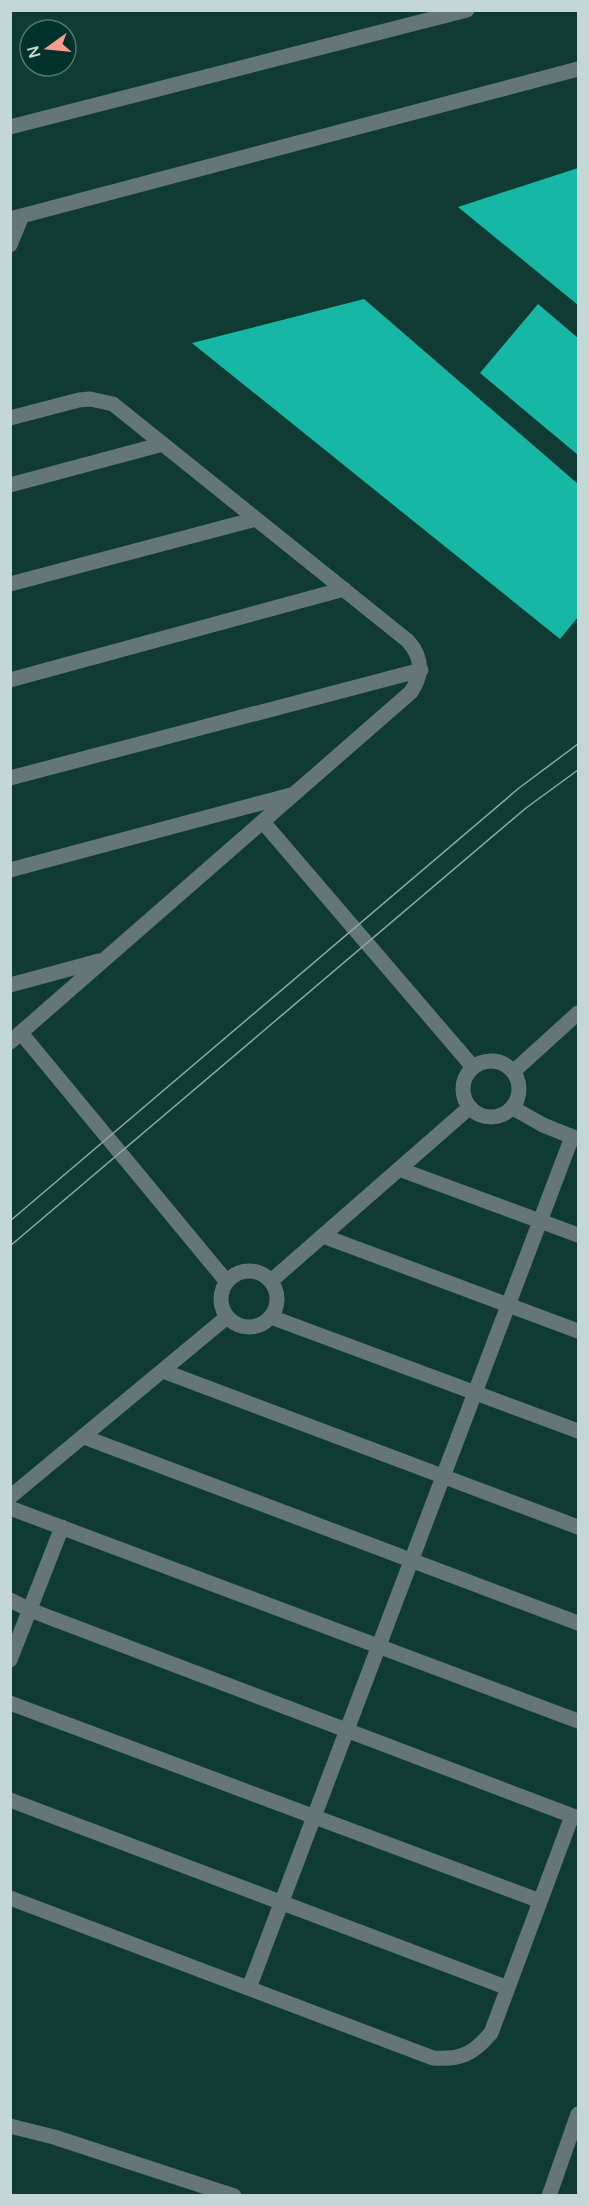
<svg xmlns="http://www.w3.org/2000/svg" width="589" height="2206" viewBox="0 0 589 2206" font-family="Manrope,sans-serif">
	<rect width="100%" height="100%" fill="#103b35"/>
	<path fill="#17b7a5" d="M 578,168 L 578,305 L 458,207 Z
		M 364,299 L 578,484 L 578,617 L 560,639 L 192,343 Z
		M 538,304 L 578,338 L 578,455 L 480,373 Z"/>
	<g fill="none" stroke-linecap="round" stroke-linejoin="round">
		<path stroke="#657774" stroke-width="15" d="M 10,127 L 467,10
			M 10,219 L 578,69
			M 10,245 L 22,216
			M 10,418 L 79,400 L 90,399 L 113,404 L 408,641 C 423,658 423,674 411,692 L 10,1042
			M 10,485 L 163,444
			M 10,584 L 256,519
			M 10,680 L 344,589
			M 10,778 L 421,670
			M 263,822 L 473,1067
			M 10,870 L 291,795
			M 10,985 L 99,961
			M 21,1033 L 227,1282
			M463 1089a28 28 0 1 1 56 0a28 28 0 1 1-56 0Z
			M 514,1071 L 578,1013
			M 513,1108 L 543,1125 L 578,1139
			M 399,1169 L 578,1235
			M 323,1236 L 578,1331
			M221 1299a28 28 0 1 1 56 0a28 28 0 1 1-56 0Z
			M 271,1281 L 470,1107
			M 271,1317 L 578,1431
			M 163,1371 L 578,1527
			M 84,1437 L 578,1623
			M 10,1497 L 227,1317
			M 10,1508 L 578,1721
			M 10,1600 L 30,1610 L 578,1818
			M 10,1660 L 62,1527
			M 10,1703 L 540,1901
			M 10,1800 L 508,1988
			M 10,1898 L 433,2058 C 461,2060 473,2054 491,2033 L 572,1816
			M 249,1988 L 572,1137
			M 10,2126 L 54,2137 L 234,2196
			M 549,2196 L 578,2114"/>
		<path stroke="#8eaaa5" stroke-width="1.5" d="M 10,1221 L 519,788 L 578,744
			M 10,1246 L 526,808 L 578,770"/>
	</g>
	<rect width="589" height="2206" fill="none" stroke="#c3d8d4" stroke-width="24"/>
	<g transform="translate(48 48) rotate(255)"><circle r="28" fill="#03312b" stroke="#50746f" stroke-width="1.5"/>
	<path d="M0-4.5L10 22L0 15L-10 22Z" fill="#f49d8c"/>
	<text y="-9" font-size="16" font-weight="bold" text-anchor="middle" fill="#c3d8d4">N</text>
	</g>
</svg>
